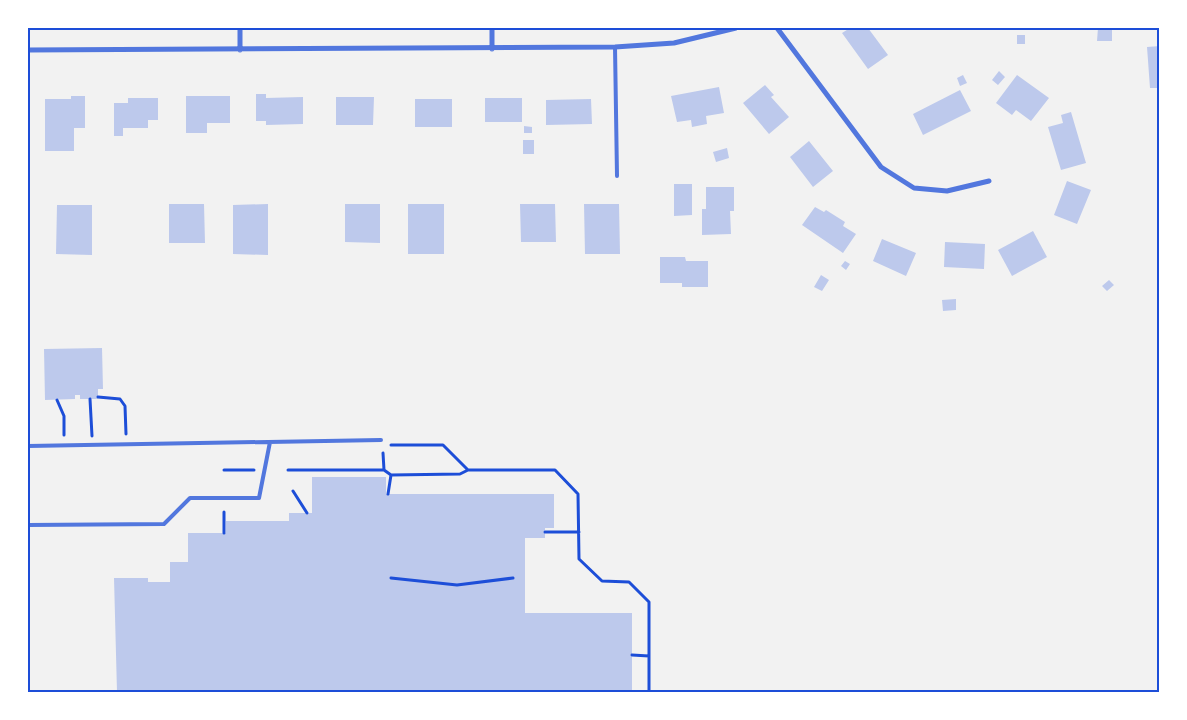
<svg xmlns="http://www.w3.org/2000/svg" width="1187" height="720" viewBox="0 0 1187 720" font-family="'IBM Plex Sans',sans-serif">
	<rect width="100%" height="100%" fill="#f2f2f2"/>
	<path fill="#bdc9ec" d="M 850,28 L 868,28 L 888,55 L 868,69 L 842,33 Z
		M 1098,28 L 1112,28 L 1112,41 L 1097,41 Z
		M 1017,35 L 1025,35 L 1025,44 L 1017,44 Z
		M 1160,46 L 1160,88 L 1150,88 L 1147,47 Z
		M 999,71 L 1005,77 L 998,85 L 992,80 Z
		M 963,75 L 967,83 L 960,86 L 957,78 Z
		M 1017,75 L 1049,98 L 1031,121 L 1016,110 L 1012,115 L 996,103 Z
		M 765,85 L 774,95 L 771,97 L 789,117 L 769,134 L 743,103 Z
		M 719,87 L 724,113 L 706,116 L 707,124 L 692,127 L 691,120 L 677,122 L 671,96 Z
		M 960,90 L 971,111 L 923,135 L 913,114 Z
		M 256,94 L 266,94 L 266,98 L 303,97 L 303,124 L 266,125 L 266,121 L 256,121 Z
		M 71,96 L 85,96 L 85,128 L 74,128 L 74,151 L 45,151 L 45,99 L 71,99 Z
		M 186,96 L 230,96 L 230,123 L 207,123 L 207,133 L 186,133 Z
		M 336,97 L 374,97 L 373,125 L 336,125 Z
		M 128,98 L 158,98 L 158,120 L 148,120 L 148,128 L 123,128 L 123,136 L 114,136 L 114,103 L 128,103 Z
		M 485,98 L 522,98 L 522,122 L 485,122 Z
		M 415,99 L 452,99 L 452,127 L 415,127 Z
		M 591,99 L 592,124 L 546,125 L 546,100 Z
		M 1071,112 L 1086,163 L 1061,170 L 1048,127 L 1063,123 L 1061,115 Z
		M 524,126 L 532,127 L 532,133 L 524,133 Z
		M 523,140 L 534,140 L 534,154 L 523,154 Z
		M 809,141 L 833,171 L 813,187 L 790,157 Z
		M 727,148 L 729,158 L 716,162 L 713,152 Z
		M 1067,181 L 1091,190 L 1077,224 L 1054,215 Z
		M 674,184 L 692,184 L 692,215 L 674,216 Z
		M 706,187 L 734,187 L 734,211 L 730,211 L 731,234 L 702,235 L 702,209 L 706,209 Z
		M 169,204 L 204,204 L 205,243 L 169,243 Z
		M 268,204 L 268,255 L 233,254 L 233,205 Z
		M 345,204 L 380,204 L 380,243 L 345,242 Z
		M 408,204 L 444,204 L 444,254 L 408,254 Z
		M 520,204 L 555,204 L 556,242 L 521,242 Z
		M 584,204 L 619,204 L 620,254 L 585,254 Z
		M 57,205 L 92,205 L 92,255 L 56,254 Z
		M 815,207 L 824,212 L 826,210 L 845,222 L 843,226 L 856,234 L 843,253 L 802,225 Z
		M 1033,231 L 1047,257 L 1012,276 L 998,250 Z
		M 882,239 L 916,253 L 906,276 L 873,261 Z
		M 945,242 L 985,244 L 984,269 L 944,267 Z
		M 660,257 L 685,257 L 686,261 L 708,261 L 708,287 L 682,287 L 682,283 L 660,283 Z
		M 845,261 L 850,264 L 846,270 L 841,266 Z
		M 821,275 L 829,280 L 822,291 L 814,287 Z
		M 1109,280 L 1114,285 L 1107,291 L 1102,286 Z
		M 956,299 L 956,310 L 943,311 L 942,300 Z
		M 102,348 L 103,389 L 98,389 L 98,399 L 80,399 L 80,395 L 75,395 L 75,399 L 45,400 L 44,349 Z
		M 312,477 L 386,477 L 386,494 L 554,494 L 554,528 L 545,528 L 545,538 L 525,538 L 525,613 L 632,613 L 632,692 L 117,692 L 114,578 L 148,578 L 148,582 L 170,582 L 170,562 L 188,562 L 188,533 L 226,533 L 226,521 L 289,521 L 289,513 L 312,513 Z"/>
	<g fill="none" stroke-linecap="round" stroke-linejoin="round">
		<path stroke="#1d4ed8" stroke-width="3" d="M 98,397 L 120,399 L 125,406 L 126,434
			M 90,399 L 92,436
			M 57,400 L 64,416 L 64,435
			M 391,445 L 443,445 L 468,470 L 555,470 L 578,494 L 579,559 L 602,581 L 629,582 L 649,602 L 649,692
			M 383,453 L 384,470
			M 224,470 L 254,470
			M 288,470 L 384,470 L 391,475 L 460,474 L 468,470
			M 293,491 L 307,513
			M 388,494 L 391,475
			M 224,512 L 224,533
			M 545,532 L 579,532
			M 391,578 L 457,585 L 513,578
			M 632,655 L 649,656"/>
		<path stroke="#5277de" stroke-width="4" d="M 615,47 L 617,176
			M 1160,189 L 1160,536
			M 28,446 L 381,440
			M 28,525 L 164,524 L 190,498 L 259,498 L 270,442"/>
		<path stroke="#5277de" stroke-width="5" d="M 777,28 L 881,167 L 914,188 L 947,191 L 989,181
			M 492,49 L 492,28
			M 28,50 L 615,47 L 674,43 L 736,28
			M 240,50 L 240,28"/>
	</g>
	<rect width="1187" height="720" fill="none" stroke="#ffffff" stroke-width="58"/>
	<rect x="29" y="29" width="1129" height="662" fill="none" stroke="#1d4ed8" stroke-width="2"/>
</svg>
